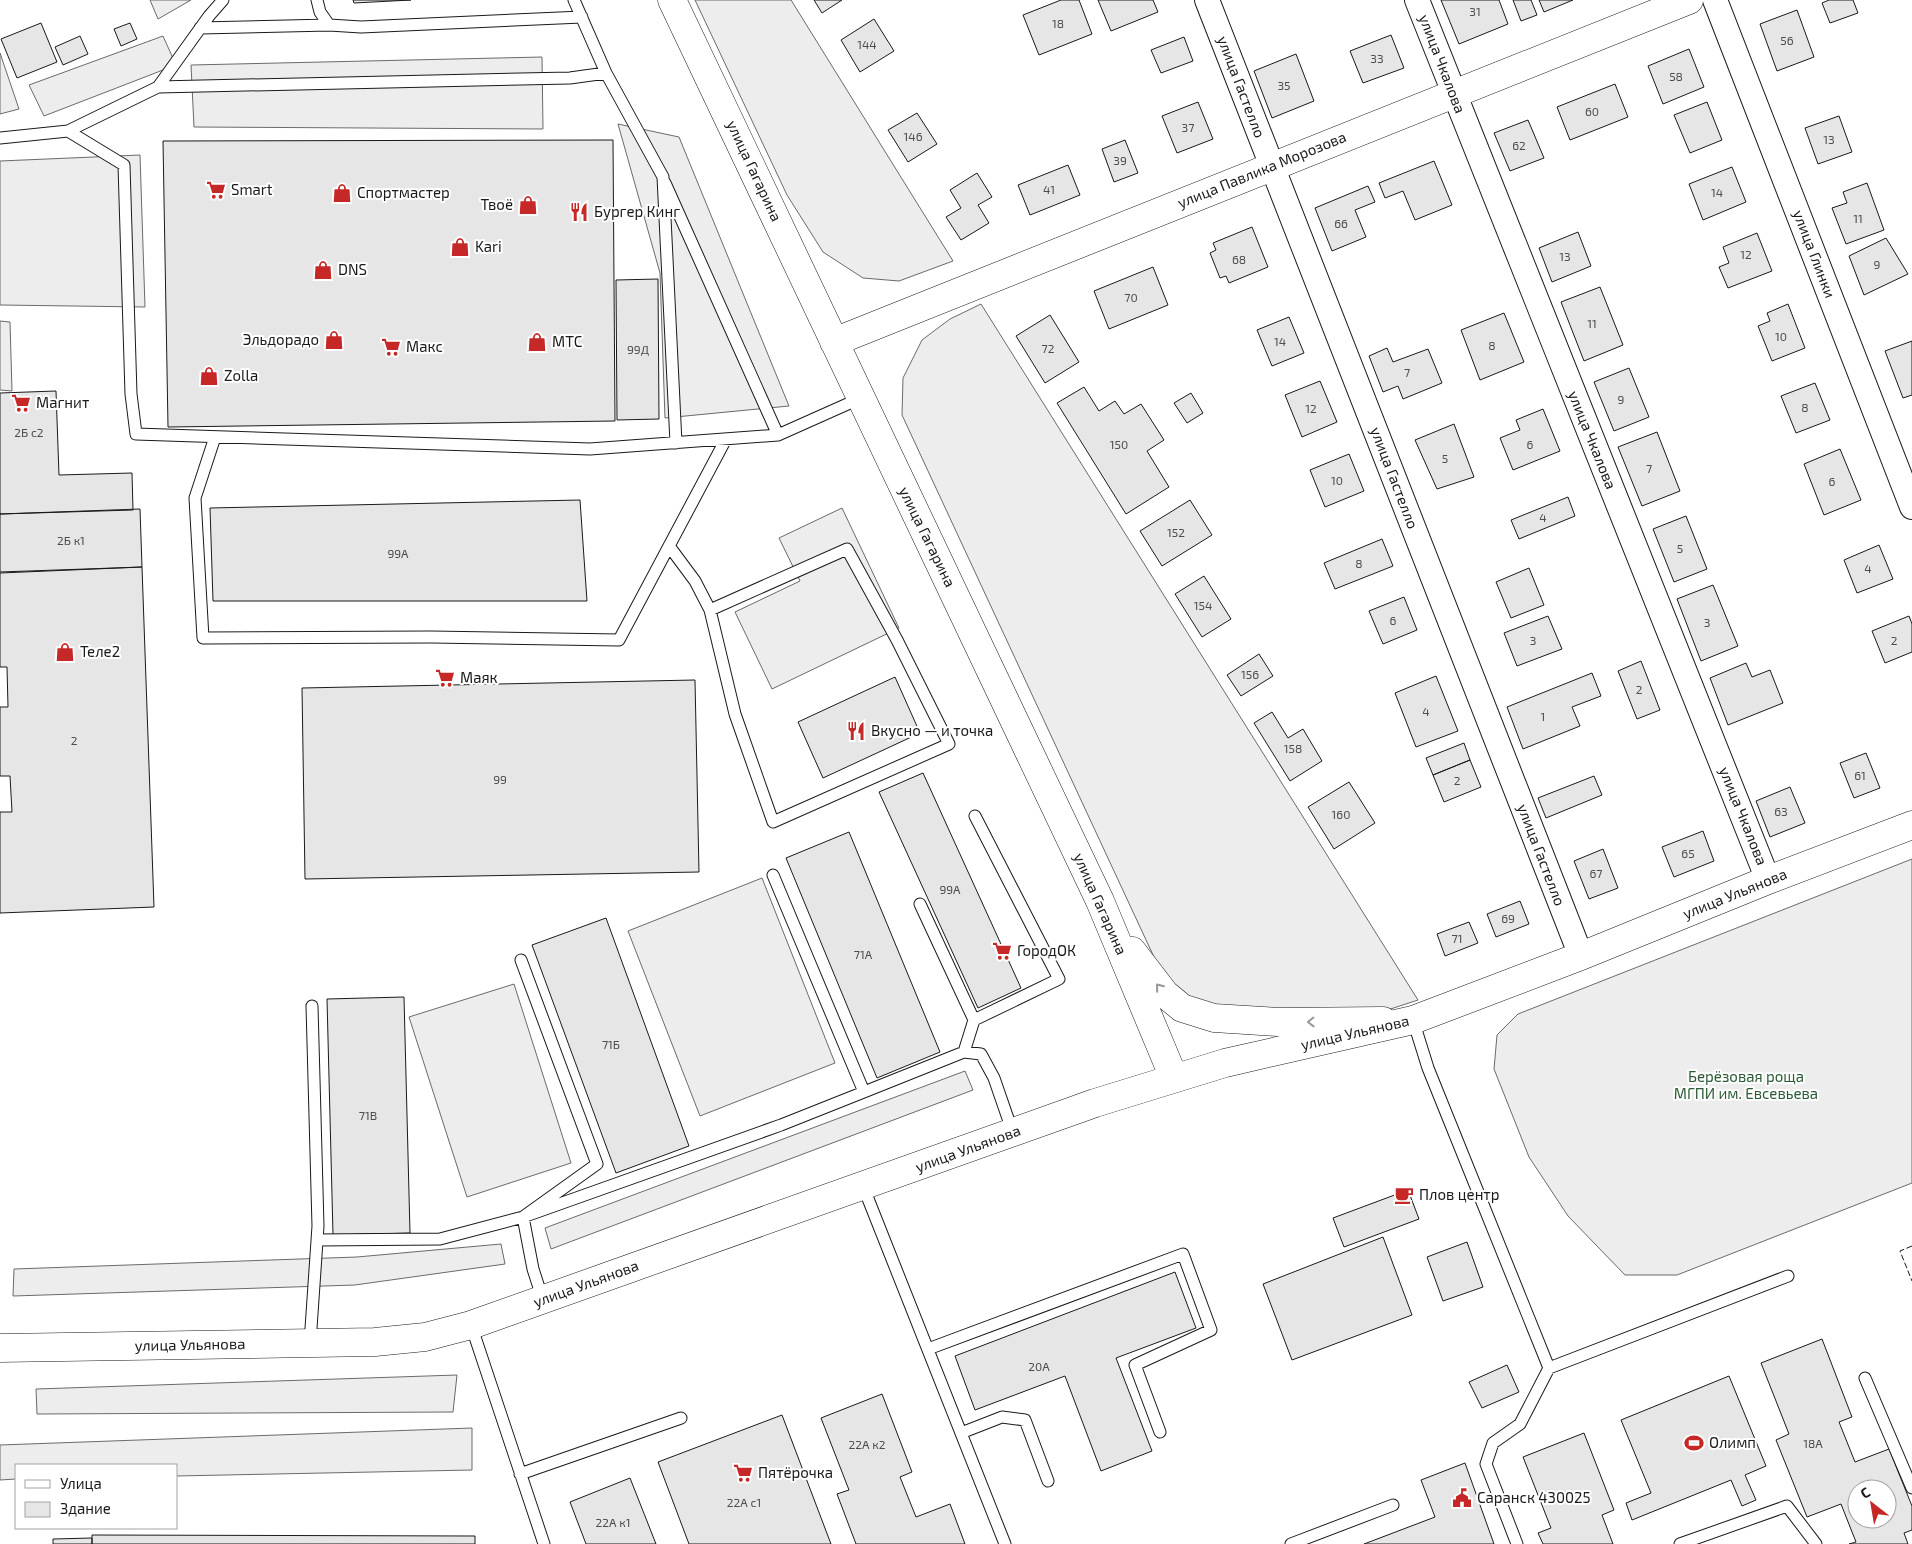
<svg xmlns="http://www.w3.org/2000/svg" width="1912" height="1544" viewBox="0 0 1912 1544" font-family="'Exo 2',sans-serif">
	<rect width="100%" height="100%" fill="#fff"/>
	<path fill="#ededed" stroke="#6a6a6a" d="M 150,0 L 191,0 L 158,19 Z
		M 695,0 L 791,0 L 953,261 L 899,281 L 863,278 L 823,252 L 787,195 Z
		M 163,36 L 176,65 L 44,116 L 29,85 Z
		M 0,53 L 19,109 L 0,114 Z
		M 542,57 L 543,129 L 194,127 L 191,65 Z
		M 618,124 L 679,137 L 789,406 L 665,418 L 660,273 Z
		M 140,155 L 145,307 L 0,305 L 0,161 Z
		M 981,304 L 1418,1000 L 1363,1018 L 1204,1008 L 1178,997 L 1160,970 L 902,415 L 903,378 L 922,340 L 950,319 Z
		M 0,321 L 10,322 L 12,391 L 0,390 Z
		M 842,508 L 899,628 L 772,689 L 735,612 L 800,581 L 779,538 Z
		M 1912,859 L 1912,1183 L 1677,1275 L 1625,1275 L 1568,1216 L 1529,1157 L 1494,1069 L 1497,1035 L 1518,1014 Z
		M 762,878 L 835,1063 L 700,1116 L 628,931 Z
		M 514,984 L 571,1163 L 467,1197 L 409,1017 Z
		M 965,1071 L 973,1090 L 551,1249 L 545,1228 Z
		M 501,1244 L 505,1264 L 355,1285 L 13,1296 L 14,1269 L 357,1257 Z
		M 457,1375 L 453,1412 L 37,1414 L 36,1389 Z
		M 472,1428 L 472,1470 L 176,1476 L 176,1465 L 16,1465 L 16,1479 L 0,1480 L 0,1445 Z"/>
	<path fill="#e6e6e6" stroke="#1a1a1a" fill-rule="evenodd" d="M 353,0 L 411,0 L 354,3 Z
		M 814,0 L 842,0 L 822,13 Z
		M 1061,0 L 1079,0 L 1092,34 L 1039,55 L 1023,15 Z
		M 1098,0 L 1153,0 L 1158,12 L 1111,31 Z
		M 1441,0 L 1499,0 L 1508,24 L 1459,44 Z
		M 1513,0 L 1531,0 L 1537,15 L 1521,21 Z
		M 1539,0 L 1573,0 L 1544,12 Z
		M 1829,0 L 1853,0 L 1858,13 L 1830,23 L 1822,3 Z
		M 1797,10 L 1814,57 L 1777,71 L 1760,24 Z
		M 874,19 L 894,51 L 860,72 L 841,40 Z
		M 41,23 L 57,62 L 17,78 L 1,39 Z
		M 130,23 L 137,39 L 121,46 L 114,29 Z
		M 1391,35 L 1404,68 L 1363,83 L 1350,51 Z
		M 80,36 L 88,54 L 63,65 L 55,47 Z
		M 1184,37 L 1193,61 L 1161,73 L 1151,50 Z
		M 1689,49 L 1704,87 L 1663,104 L 1648,66 Z
		M 1296,54 L 1314,101 L 1272,118 L 1254,71 Z
		M 1615,84 L 1628,117 L 1570,140 L 1557,107 Z
		M 1198,102 L 1213,139 L 1177,153 L 1162,116 Z
		M 1707,102 L 1722,140 L 1690,153 L 1674,115 Z
		M 917,113 L 937,144 L 908,162 L 888,130 Z
		M 1839,116 L 1852,152 L 1818,164 L 1805,128 Z
		M 1528,120 L 1544,158 L 1510,171 L 1494,133 Z
		M 613,140 L 615,421 L 168,427 L 163,141 Z
		M 1125,140 L 1138,173 L 1114,182 L 1102,149 Z
		M 1434,161 L 1452,205 L 1415,220 L 1403,191 L 1385,198 L 1379,183 Z
		M 1068,165 L 1080,195 L 1030,215 L 1018,185 Z
		M 1732,167 L 1746,202 L 1703,220 L 1689,184 Z
		M 977,173 L 992,197 L 978,205 L 989,223 L 961,240 L 946,217 L 961,208 L 950,190 Z
		M 1867,183 L 1884,230 L 1846,244 L 1832,208 L 1847,203 L 1843,192 Z
		M 1368,186 L 1375,202 L 1355,210 L 1366,237 L 1332,251 L 1315,208 Z
		M 1252,227 L 1268,267 L 1229,283 L 1226,276 L 1220,278 L 1210,253 L 1216,250 L 1213,243 Z
		M 1578,232 L 1591,266 L 1552,282 L 1539,248 Z
		M 1757,233 L 1772,271 L 1728,288 L 1719,267 L 1729,263 L 1723,247 Z
		M 1886,238 L 1908,274 L 1864,295 L 1849,256 Z
		M 1153,267 L 1168,305 L 1109,329 L 1094,291 Z
		M 658,279 L 659,419 L 617,420 L 616,280 Z
		M 1600,287 L 1623,345 L 1584,361 L 1561,302 Z
		M 1788,304 L 1805,348 L 1772,361 L 1758,326 L 1770,321 L 1767,313 Z
		M 1504,313 L 1524,362 L 1480,380 L 1461,330 Z
		M 1050,315 L 1079,362 L 1045,383 L 1016,336 Z
		M 1289,317 L 1304,353 L 1272,366 L 1257,330 Z
		M 1912,341 L 1912,395 L 1903,398 L 1885,351 Z
		M 1387,348 L 1393,362 L 1428,349 L 1442,383 L 1403,399 L 1398,386 L 1383,392 L 1369,356 Z
		M 1629,368 L 1649,417 L 1614,431 L 1594,382 Z
		M 1320,381 L 1337,422 L 1302,437 L 1285,395 Z
		M 1815,383 L 1830,420 L 1796,433 L 1781,396 Z
		M 1084,387 L 1099,411 L 1115,401 L 1124,414 L 1141,404 L 1164,440 L 1147,451 L 1169,487 L 1126,514 L 1057,403 Z
		M 56,391 L 59,475 L 132,473 L 133,510 L 0,514 L 0,393 Z
		M 1191,393 L 1203,413 L 1187,423 L 1174,403 Z
		M 1543,409 L 1560,451 L 1513,470 L 1500,438 L 1520,430 L 1516,420 Z
		M 1454,424 L 1474,477 L 1437,489 L 1415,440 Z
		M 1657,432 L 1680,491 L 1642,506 L 1618,447 Z
		M 1840,449 L 1861,500 L 1824,515 L 1804,464 Z
		M 1349,454 L 1364,491 L 1325,507 L 1310,470 Z
		M 1568,497 L 1575,516 L 1519,539 L 1511,520 Z
		M 580,500 L 587,601 L 213,601 L 210,508 Z
		M 1190,500 L 1212,535 L 1162,566 L 1140,531 Z
		M 140,509 L 142,567 L 0,572 L 0,514 Z
		M 1686,516 L 1707,569 L 1674,582 L 1653,529 Z
		M 1382,539 L 1393,566 L 1335,589 L 1324,563 Z
		M 1879,545 L 1893,579 L 1857,593 L 1844,560 Z
		M 142,567 L 154,907 L 0,913 L 0,812 L 12,812 L 10,776 L 0,776 L 0,707 L 8,707 L 7,667 L 0,667 L 0,573 Z
		M 1529,568 L 1544,605 L 1511,618 L 1496,582 Z
		M 1204,576 L 1231,619 L 1202,637 L 1175,594 Z
		M 1713,585 L 1738,646 L 1701,661 L 1677,599 Z
		M 1404,597 L 1417,630 L 1383,644 L 1369,611 Z
		M 1548,616 L 1562,649 L 1517,666 L 1504,633 Z
		M 1909,616 L 1912,624 L 1912,652 L 1885,663 L 1872,631 Z
		M 1259,654 L 1273,676 L 1241,696 L 1227,675 Z
		M 1641,661 L 1660,710 L 1637,719 L 1618,671 Z
		M 1746,663 L 1752,677 L 1770,670 L 1783,703 L 1728,725 L 1710,678 Z
		M 1592,673 L 1601,696 L 1572,707 L 1580,726 L 1523,749 L 1507,707 Z
		M 1436,676 L 1458,731 L 1416,747 L 1395,693 Z
		M 895,677 L 920,733 L 823,778 L 798,722 Z
		M 695,680 L 699,872 L 305,879 L 302,688 Z
		M 1272,712 L 1288,738 L 1303,729 L 1322,761 L 1290,781 L 1254,723 Z
		M 1464,743 L 1470,760 L 1433,775 L 1426,758 Z
		M 1866,753 L 1880,788 L 1854,798 L 1840,763 Z
		M 1470,760 L 1481,787 L 1444,802 L 1433,775 Z
		M 923,773 L 1021,988 L 978,1008 L 879,792 Z
		M 1594,776 L 1602,795 L 1546,818 L 1538,798 Z
		M 1349,782 L 1375,823 L 1334,849 L 1308,807 Z
		M 1790,787 L 1805,823 L 1770,837 L 1756,801 Z
		M 1703,831 L 1714,861 L 1674,877 L 1662,847 Z
		M 849,832 L 940,1052 L 877,1078 L 786,858 Z
		M 1603,849 L 1618,888 L 1589,899 L 1574,861 Z
		M 1520,901 L 1529,924 L 1496,937 L 1487,914 Z
		M 606,918 L 689,1146 L 616,1173 L 532,945 Z
		M 1469,922 L 1478,943 L 1445,956 L 1437,934 Z
		M 404,997 L 410,1233 L 333,1235 L 327,999 Z
		M 1408,1190 L 1419,1219 L 1344,1247 L 1333,1218 Z
		M 1383,1237 L 1412,1315 L 1292,1360 L 1263,1284 Z
		M 1467,1242 L 1483,1287 L 1443,1301 L 1427,1257 Z
		M 1175,1272 L 1196,1328 L 1116,1358 L 1152,1451 L 1101,1471 L 1065,1376 L 975,1410 L 955,1356 Z
		M 1822,1339 L 1852,1417 L 1839,1422 L 1855,1462 L 1889,1449 L 1912,1506 L 1912,1530 L 1904,1533 L 1908,1544 L 1849,1544 L 1856,1542 L 1841,1504 L 1807,1517 L 1776,1440 L 1789,1434 L 1761,1363 ZM 1857,1489 L 1887,1489 L 1887,1519 L 1857,1519 Z
		M 1507,1365 L 1519,1392 L 1482,1408 L 1469,1382 Z
		M 1729,1376 L 1766,1466 L 1745,1475 L 1756,1500 L 1742,1506 L 1731,1480 L 1632,1520 L 1626,1503 L 1651,1493 L 1621,1420 Z
		M 882,1394 L 912,1472 L 900,1477 L 916,1517 L 950,1504 L 965,1544 L 856,1544 L 837,1494 L 849,1490 L 821,1418 Z
		M 782,1415 L 831,1544 L 689,1544 L 658,1462 Z
		M 1584,1433 L 1614,1510 L 1602,1515 L 1613,1544 L 1543,1544 L 1538,1533 L 1551,1528 L 1523,1457 Z
		M 1465,1463 L 1494,1544 L 1364,1544 L 1435,1517 L 1421,1480 Z
		M 630,1478 L 656,1544 L 586,1544 L 570,1502 Z
		M 92,1535 L 475,1536 L 475,1544 L 92,1544 Z
		M 92,1538 L 92,1544 L 53,1544 L 53,1539 Z"/>
	<g fill="none" stroke-linecap="round" stroke-linejoin="round">
		<g stroke="#1a1a1a" stroke-width="13">
			<path id="service" d="M 317,0 L 320,12 L 329,25 L 361,27 L 582,17
				M 574,0 L 606,73 L 663,177 L 676,443
				M 200,28 L 329,25
				M 158,87 L 209,16 L 223,0
				M 68,131 L 124,165 L 131,394 L 136,434 L 590,449 L 778,435 L 861,398
				M 0,138 L 68,131 L 158,87 L 570,78 L 606,73
				M 665,183 L 778,435
				M 215,437 L 195,498 L 203,638 L 431,637 L 619,640 L 726,439
				M 669,546 L 695,581 L 710,610 L 735,714 L 773,822 L 949,744 L 897,640 L 847,549 L 710,610
				M 773,875 L 864,1092 L 964,1052 L 981,1054 L 994,1078 L 1013,1133
				M 920,904 L 974,1020 L 964,1052
				M 521,960 L 597,1164 L 523,1217 L 533,1269 L 543,1300
				M 974,1020 L 1059,979 L 975,816
				M 1413,1020 L 1428,1068 L 1549,1368 L 1788,1276
				M 863,1186 L 1005,1544
				M 317,1240 L 440,1239 L 523,1217 L 781,1125 L 864,1092
				M 471,1325 L 544,1544
				M 310,1343 L 318,1226 L 312,1006
				M 928,1349 L 1183,1254 L 1211,1330 L 1135,1365 L 1160,1432
				M 1865,1378 L 1912,1488
				M 961,1433 L 1002,1417 L 1025,1420 L 1048,1481
				M 520,1474 L 681,1418
				M 1291,1544 L 1393,1505
				M 1517,1544 L 1486,1464 L 1493,1443 L 1520,1424 L 1549,1368
				M 1680,1544 L 1787,1506 L 1816,1544"/>
		</g>
		<g stroke="#1a1a1a" stroke-width="26">
			<path id="minor" d="M 1207,0 L 1581,956
				M 1417,0 L 1768,880
				M 1715,0 L 1912,507"/>
		</g>
		<g stroke="#1a1a1a" stroke-width="29">
			<path id="tertiary" d="M 672,0 L 1100,901 L 1174,1078
				M 834,342 L 1689,0
				M 1132,951 L 1165,994 L 1182,1008 L 1214,1018 L 1278,1022 L 1383,1021"/>
		</g>
		<g stroke="#1a1a1a" stroke-width="29">
			<path id="secondary" d="M 0,1348 L 375,1342 L 425,1337 L 471,1325 L 1095,1103 L 1225,1063 L 1413,1020 L 1581,956 L 1768,880 L 1912,825"/>
		</g>
		<use href="#service" stroke="#fff" stroke-width="11"/>
		<use href="#minor" stroke="#fff" stroke-width="24"/>
		<use href="#tertiary" stroke="#fff" stroke-width="28"/>
		<use href="#secondary" stroke="#fff" stroke-width="28"/>
		<path stroke="#1a1a1a" stroke-width="1" stroke-dasharray="6 2.5" stroke-linecap="butt" d="M 1912,1246 L 1900,1251 L 1912,1281"/>
	</g>
	<defs><path id="oneway-chevron" d="M-2-3.5L2.5 0L-2 3.5" fill="none" stroke-width="1.6" stroke-linecap="round" stroke-linejoin="round" transform="scale(1.25)"/></defs>
	<g stroke="#989898">
		<use href="#oneway-chevron" transform="translate(1159 987) rotate(-129)"/>
		<use href="#oneway-chevron" transform="translate(1311 1022) rotate(179)"/>
	</g>
	<defs>
		<g id="supermarket-bare" transform="scale(1.5)"><path d="M-6-5.5h2.5l.6 2H6L4.5 2H-2.5L-4.4-4H-6ZM-1.5 3.2a1.3 1.3 0 1 0 .1 0ZM3 3.2a1.3 1.3 0 1 0 .1 0Z" fill="#c62828" stroke="#fff" stroke-width="2.5" paint-order="stroke"/></g>
		<g id="shop-bare" transform="scale(1.5)"><path d="M-5-2.5h2.3a2.7 3.5 0 0 1 5.4 0H5L5.5 6h-11ZM-1.5-2.5h3a1.5 2.3 0 0 0-3 0Z" fill="#c62828" stroke="#fff" stroke-width="2.5" paint-order="stroke"/></g>
		<g id="restaurant-bare" transform="scale(1.5)"><path d="M-5-6h1v4h1v-4h1v4h1v-4h1v5L-1.5 .5V6h-2V.5L-5-1ZM5-6V6H3V1.5H1.5Q1.5-4 5-6Z" fill="#c62828" stroke="#fff" stroke-width="2.5" paint-order="stroke"/></g>
		<g id="cafe-bare" transform="scale(1.5)"><path d="M-5.5-4.5H6V0H3Q3 3.5 0 3.5H-2.5Q-5.5 3.5-5.5 0ZM3-3.2v2h1.7v-2ZM-6 4.5H4V6H-6Z" fill="#c62828" stroke="#fff" stroke-width="2.5" paint-order="stroke"/></g>
		<g id="stadium-bare" transform="scale(1.5)"><path d="M0-5a6.5 5 0 1 0 0 10a6.5 5 0 1 0 0-10ZM-3.5-1.8h7v3.6h-7Z" fill="#c62828" stroke="#fff" stroke-width="2.5" paint-order="stroke"/></g>
		<g id="civic-bare" transform="scale(1.5)"><path d="M-.6-6.5H3V-4.5H.6V-3L4-1V1h2V6H-6V1h2V-1L-.6-3ZM-1.2 2.5V6h2.4V2.5Z" fill="#c62828" stroke="#fff" stroke-width="2.5" paint-order="stroke"/></g>
	</defs>
	<g fill-rule="evenodd">
		<use href="#supermarket-bare" x="216" y="190"/>
		<use href="#shop-bare" x="342" y="193"/>
		<use href="#shop-bare" x="528" y="205"/>
		<use href="#restaurant-bare" x="579" y="212"/>
		<use href="#shop-bare" x="460" y="247"/>
		<use href="#shop-bare" x="323" y="270"/>
		<use href="#shop-bare" x="334" y="340"/>
		<use href="#shop-bare" x="537" y="342"/>
		<use href="#supermarket-bare" x="391" y="347"/>
		<use href="#shop-bare" x="209" y="376"/>
		<use href="#supermarket-bare" x="21" y="403"/>
		<use href="#shop-bare" x="65" y="652"/>
		<use href="#supermarket-bare" x="445" y="678"/>
		<use href="#restaurant-bare" x="856" y="731"/>
		<use href="#supermarket-bare" x="1002" y="951"/>
		<use href="#cafe-bare" x="1404" y="1195"/>
		<use href="#stadium-bare" x="1694" y="1443"/>
		<use href="#supermarket-bare" x="743" y="1473"/>
		<use href="#civic-bare" x="1462" y="1498"/>
	</g>
	<g text-anchor="middle" stroke-width="4" stroke-linejoin="round" paint-order="stroke">
		<g font-size="12" fill="#4d4d4d">
			<text x="1475" y="16">31</text>
			<text x="1058" y="28">18</text>
			<text x="1787" y="45">56</text>
			<text x="867" y="49">144</text>
			<text x="1377" y="63">33</text>
			<text x="1676" y="81">58</text>
			<text x="1284" y="90">35</text>
			<text x="1592" y="116">60</text>
			<text x="1188" y="132">37</text>
			<text x="913" y="141">146</text>
			<text x="1829" y="144">13</text>
			<text x="1519" y="150">62</text>
			<text x="1120" y="165">39</text>
			<text x="1049" y="194">41</text>
			<text x="1717" y="197">14</text>
			<text x="1858" y="223">11</text>
			<text x="1341" y="228">66</text>
			<text x="1746" y="259">12</text>
			<text x="1565" y="261">13</text>
			<text x="1239" y="264">68</text>
			<text x="1877" y="269">9</text>
			<text x="1131" y="302">70</text>
			<text x="1592" y="328">11</text>
			<text x="1781" y="341">10</text>
			<text x="1280" y="346">14</text>
			<text x="1492" y="350">8</text>
			<text x="1048" y="353">72</text>
			<text x="638" y="354">99Д</text>
			<text x="1407" y="377">7</text>
			<text x="1621" y="404">9</text>
			<text x="1805" y="412">8</text>
			<text x="1311" y="413">12</text>
			<text x="29" y="437">2Б с2</text>
			<text x="1119" y="449">150</text>
			<text x="1530" y="449">6</text>
			<text x="1445" y="463">5</text>
			<text x="1649" y="473">7</text>
			<text x="1337" y="485">10</text>
			<text x="1832" y="486">6</text>
			<text x="1543" y="522">4</text>
			<text x="1176" y="537">152</text>
			<text x="71" y="545">2Б к1</text>
			<text x="1680" y="553">5</text>
			<text x="398" y="558">99А</text>
			<text x="1359" y="568">8</text>
			<text x="1868" y="573">4</text>
			<text x="1203" y="610">154</text>
			<text x="1393" y="625">6</text>
			<text x="1707" y="627">3</text>
			<text x="1533" y="645">3</text>
			<text x="1894" y="645">2</text>
			<text x="1250" y="679">156</text>
			<text x="1639" y="694">2</text>
			<text x="1426" y="716">4</text>
			<text x="1543" y="721">1</text>
			<text x="74" y="745">2</text>
			<text x="1293" y="753">158</text>
			<text x="1860" y="780">61</text>
			<text x="500" y="784">99</text>
			<text x="1457" y="785">2</text>
			<text x="1781" y="816">63</text>
			<text x="1341" y="819">160</text>
			<text x="1688" y="858">65</text>
			<text x="1596" y="878">67</text>
			<text x="950" y="894">99А</text>
			<text x="1508" y="923">69</text>
			<text x="1457" y="943">71</text>
			<text x="863" y="959">71А</text>
			<text x="611" y="1049">71Б</text>
			<text x="368" y="1120">71В</text>
			<text x="1039" y="1371">20А</text>
			<text x="1813" y="1448">18А</text>
			<text x="867" y="1449">22А к2</text>
			<text x="744" y="1507">22А с1</text>
			<text x="613" y="1527">22А к1</text>
		</g>
		<g font-size="15" fill="#1a1a1a" stroke="#fff">
			<text transform="translate(1442 64) rotate(69)" y="5">улица Чкалова</text>
			<text transform="translate(1241 87) rotate(69)" y="5">улица Гастелло</text>
			<text transform="translate(1262 170) rotate(-22)" y="5">улица Павлика Морозова</text>
			<text transform="translate(754 171) rotate(65)" y="5">улица Гагарина</text>
			<text transform="translate(1814 254) rotate(69)" y="5">улица Глинки</text>
			<text transform="translate(1592 440) rotate(68)" y="5">улица Чкалова</text>
			<text transform="translate(1394 478) rotate(69)" y="5">улица Гастелло</text>
			<text transform="translate(927 537) rotate(64)" y="5">улица Гагарина</text>
			<text transform="translate(1743 816) rotate(68)" y="5">улица Чкалова</text>
			<text transform="translate(1541 855) rotate(69)" y="5">улица Гастелло</text>
			<text transform="translate(1735 894) rotate(-22)" y="5">улица Ульянова</text>
			<text transform="translate(1100 904) rotate(66)" y="5">улица Гагарина</text>
			<text transform="translate(1355 1033) rotate(-13)" y="5">улица Ульянова</text>
			<text transform="translate(968 1149) rotate(-20)" y="5">улица Ульянова</text>
			<text transform="translate(586 1284) rotate(-20)" y="5">улица Ульянова</text>
			<text transform="translate(190 1345) rotate(-1)" y="5">улица Ульянова</text>
		</g>
		<g font-size="15" fill="#1a1a1a" stroke="#fff" text-anchor="start">
			<text x="231" y="195">Smart</text>
			<text x="357" y="198">Спортмастер</text>
			<text x="513" y="210" text-anchor="end">Твоё</text>
			<text x="594" y="217">Бургер Кинг</text>
			<text x="475" y="252">Kari</text>
			<text x="338" y="275">DNS</text>
			<text x="319" y="345" text-anchor="end">Эльдорадо</text>
			<text x="552" y="347">МТС</text>
			<text x="406" y="352">Макс</text>
			<text x="224" y="381">Zolla</text>
			<text x="36" y="408">Магнит</text>
			<text x="80" y="657">Теле2</text>
			<text x="460" y="683">Маяк</text>
			<text x="871" y="736">Вкусно — и точка</text>
			<text x="1017" y="956">ГородОК</text>
			<text x="1419" y="1200">Плов центр</text>
			<text x="1709" y="1448">Олимп</text>
			<text x="758" y="1478">Пятёрочка</text>
			<text x="1477" y="1503">Саранск 430025</text>
		</g>
		<g font-size="15" fill="#2b5a34" stroke="#fff">
			<text x="1746" y="1082">Берёзовая роща<tspan x="1746" dy="17">МГПИ им. Евсевьева</tspan></text>
		</g>
	</g>
	<rect x="15" y="1464" width="162" height="65" fill="#ffffff" stroke="#a3a3a3"/>
	<rect x="25" y="1480" width="25" height="8" fill="#ffffff" stroke="#a3a3a3"/>
	<text x="60" y="1489" font-size="15" fill="#1a1a1a">Улица</text>
	<rect x="25" y="1502" width="25" height="15" fill="#e6e6e6" stroke="#a3a3a3"/>
	<text x="60" y="1514" font-size="15" fill="#1a1a1a">Здание</text>
	<g transform="translate(1872 1504) rotate(329)"><circle r="24" fill="#ffffff" stroke="#a3a3a3"/>
	<path d="M0-4L9 19L0 12L-9 19Z" fill="#c62828"/>
	<text y="-8" font-size="14" font-weight="bold" text-anchor="middle" fill="#1a1a1a">С</text>
	</g>
</svg>
